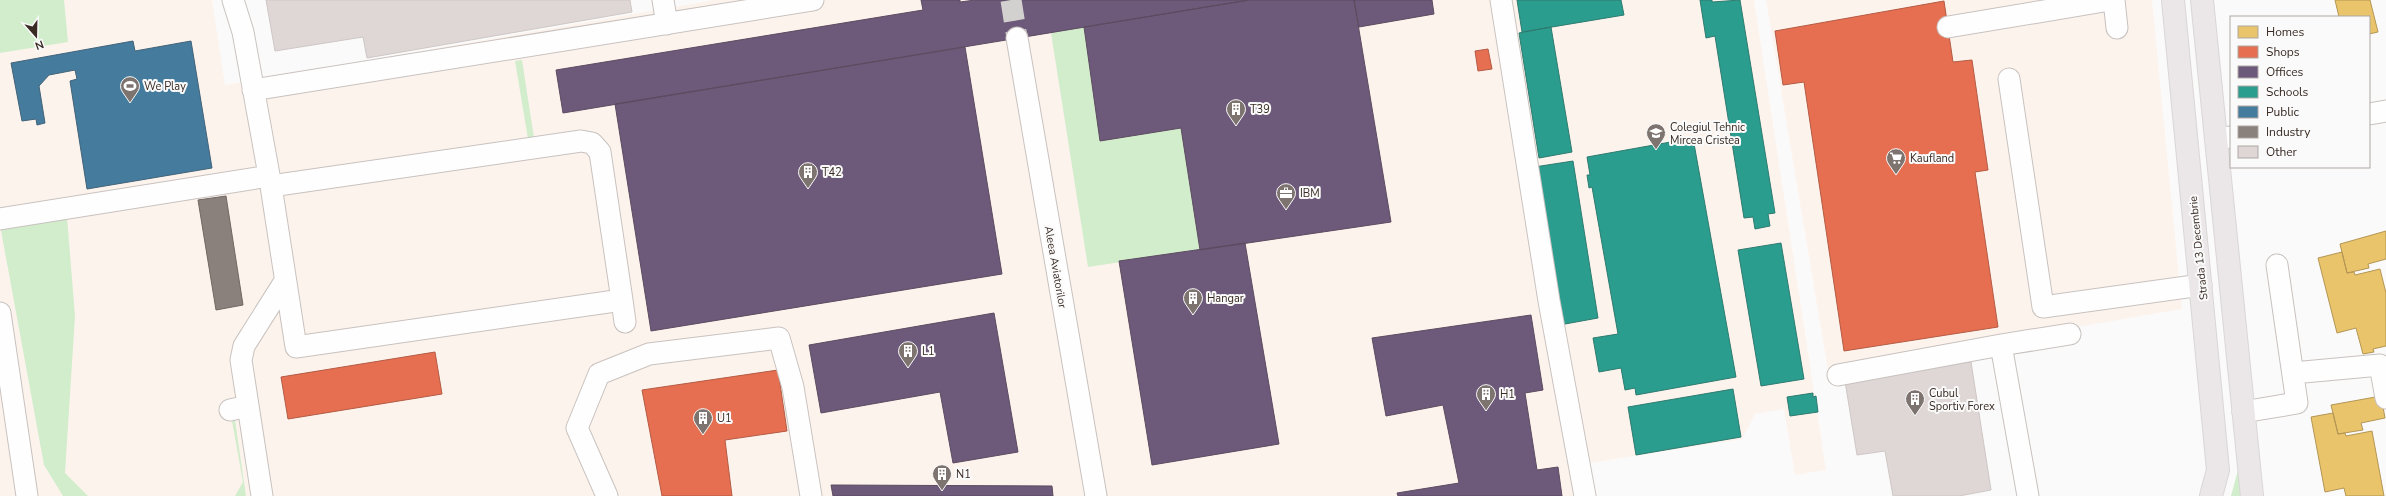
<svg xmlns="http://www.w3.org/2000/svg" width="2386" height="496" viewBox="0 0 2386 496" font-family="'Nunito Sans',sans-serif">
	<rect width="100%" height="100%" fill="#fafafa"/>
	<path fill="#fdf3ed" d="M 0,0 L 212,0 L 225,85 L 714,0 L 1754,0 L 1826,470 L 1795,475 L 1784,409 L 1755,414 L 1742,439 L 1590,463 L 1595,496 L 0,496 Z
		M 1766,0 L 2152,0 L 2182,309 L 1828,370 Z"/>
	<path fill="#d1edcc" d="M 0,0 L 64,0 L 68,42 L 0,53 Z
		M 1084,27 L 1100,141 L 1181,128 L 1200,250 L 1088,267 L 1051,33 Z
		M 522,60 L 534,138 L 528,139 L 515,61 Z
		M 67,217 L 75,316 L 65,473 L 88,496 L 63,496 L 44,465 L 0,225 Z
		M 235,420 L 246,496 L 235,496 L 243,482 L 232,421 Z
		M 2238,470 L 2241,496 L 2231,496 Z"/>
	<path fill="#e9c46a" stroke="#b49655" d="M 2335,0 L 2370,0 L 2378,32 L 2369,34 L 2369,17 L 2339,17 Z
		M 2386,231 L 2386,259 L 2368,264 L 2369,268 L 2347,273 L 2340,244 Z
		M 2342,252 L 2347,273 L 2354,272 L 2355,275 L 2380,269 L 2386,293 L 2386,346 L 2373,349 L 2374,352 L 2363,354 L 2356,328 L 2337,333 L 2318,258 Z
		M 2381,396 L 2385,418 L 2361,423 L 2363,430 L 2338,434 L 2331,405 Z
		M 2333,413 L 2338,434 L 2345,433 L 2346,436 L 2372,431 L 2384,496 L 2346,496 L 2344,488 L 2325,492 L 2311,417 Z"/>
	<path fill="#e76f51" stroke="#b35b44" d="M 1944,1 L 1953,62 L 1972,60 L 1988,170 L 1975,172 L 1998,327 L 1844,351 L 1804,82 L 1783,85 L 1775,31 Z
		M 1488,49 L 1492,69 L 1478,71 L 1475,51 Z
		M 435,352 L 442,394 L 288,419 L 281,377 Z
		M 778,370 L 787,431 L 725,440 L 732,496 L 662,496 L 642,390 Z"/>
	<path fill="#6d597a" stroke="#5d4b60" d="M 921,0 L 960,0 L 960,2 L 975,0 L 1249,0 L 563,113 L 556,70 L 923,10 Z
		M 1249,0 L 1354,0 L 1391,222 L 1200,250 L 1181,128 L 1100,141 L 1084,27 Z
		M 1354,0 L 1432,0 L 1434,14 L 1359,27 Z
		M 965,47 L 1002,274 L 651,331 L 615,104 Z
		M 1245,243 L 1279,444 L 1152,465 L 1119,261 Z
		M 994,313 L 1018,452 L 953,463 L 940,392 L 821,413 L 809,345 Z
		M 1531,315 L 1543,390 L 1525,393 L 1537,470 L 1558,467 L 1562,496 L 1398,496 L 1397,493 L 1459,483 L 1443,405 L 1386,416 L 1372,338 Z
		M 831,485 L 1052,486 L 1053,496 L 833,496 Z"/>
	<path fill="#2a9d8f" stroke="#2e7b6f" d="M 1517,0 L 1621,0 L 1624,15 L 1522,32 Z
		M 1700,0 L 1712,0 L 1712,2 L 1740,0 L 1775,213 L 1768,214 L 1770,226 L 1755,229 L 1753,217 L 1744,218 L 1715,36 L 1706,38 Z
		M 1551,27 L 1572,152 L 1539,158 L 1519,33 Z
		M 1693,138 L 1736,377 L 1636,395 L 1635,388 L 1625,390 L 1621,368 L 1599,372 L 1593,338 L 1618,334 L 1592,187 L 1589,188 L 1587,175 L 1590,175 L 1587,157 Z
		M 1573,161 L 1598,318 L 1554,326 L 1528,168 Z
		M 1781,243 L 1804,379 L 1761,386 L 1738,250 Z
		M 1733,389 L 1741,437 L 1636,455 L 1628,407 Z
		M 1813,393 L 1813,397 L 1816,396 L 1818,412 L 1790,416 L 1787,397 Z"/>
	<path fill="#457b9d" stroke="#416379" d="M 133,41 L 135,51 L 191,41 L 212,168 L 87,189 L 70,81 L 77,79 L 75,70 L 49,75 L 39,86 L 45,123 L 37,125 L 36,119 L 22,121 L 11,63 Z"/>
	<path fill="#8a817c" stroke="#726762" d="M 226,196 L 243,305 L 216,310 L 198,200 Z"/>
	<path fill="#ded7d5" stroke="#cfc7c5" d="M 266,0 L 630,0 L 632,12 L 367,58 L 363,37 L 275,51 Z
		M 1971,362 L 1991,490 L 1959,496 L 1893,496 L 1885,451 L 1857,455 L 1845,381 Z"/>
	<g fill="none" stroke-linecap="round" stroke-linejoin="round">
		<path stroke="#d3d1cf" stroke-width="21" stroke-dasharray="21 10" stroke-linecap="butt" d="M 1011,0 L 1017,38"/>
		<g stroke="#c8c2bf" stroke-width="23">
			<path id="minor" d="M 233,0 L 243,32 L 271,186 L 296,347 L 622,300 L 600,152 L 592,143 L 581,141 L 271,186
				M 663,0 L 667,24
				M 1501,0 L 1549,301 L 1585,496
				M 2114,0 L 2117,28
				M 1948,27 L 2110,0
				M 1017,38 L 1096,496
				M 2009,79 L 2043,307 L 2201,285
				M 253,90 L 813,0
				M 2369,114 L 2386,111
				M 2216,139 L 2231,137
				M 0,219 L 269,176
				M 622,300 L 625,322
				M 0,313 L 27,496
				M 2293,373 L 2380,365 L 2386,398
				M 1838,375 L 2001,345
				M 230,410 L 248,406
				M 2243,412 L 2297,403 L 2277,265
				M 262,496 L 241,360 L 244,346 L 285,281
				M 607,496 L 577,428 L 599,374 L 649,354 L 779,338 L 793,387 L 811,496
				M 2028,496 L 2001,345 L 2070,334"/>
		</g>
		<g stroke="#dad7d6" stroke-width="24">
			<path id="major" d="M 2173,0 L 2218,470 L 2211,496
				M 2202,0 L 2252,496"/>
		</g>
		<use href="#minor" stroke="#fefefe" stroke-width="21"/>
		<use href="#major" stroke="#ebe6e8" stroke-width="22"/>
	</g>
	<defs>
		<g id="stadium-pin" transform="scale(1)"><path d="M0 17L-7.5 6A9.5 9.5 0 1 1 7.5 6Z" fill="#7d736f" stroke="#fafafa"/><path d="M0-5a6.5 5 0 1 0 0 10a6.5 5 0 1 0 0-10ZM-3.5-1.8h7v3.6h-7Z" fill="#fff"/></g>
		<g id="building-pin" transform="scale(1)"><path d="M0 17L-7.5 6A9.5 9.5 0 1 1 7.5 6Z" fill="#7d736f" stroke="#fafafa"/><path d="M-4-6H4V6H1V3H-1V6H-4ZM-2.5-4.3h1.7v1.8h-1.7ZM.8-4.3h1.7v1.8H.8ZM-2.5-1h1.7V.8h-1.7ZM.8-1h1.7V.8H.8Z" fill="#fff"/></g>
		<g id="university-pin" transform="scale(1)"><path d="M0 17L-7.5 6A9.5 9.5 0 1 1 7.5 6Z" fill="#7d736f" stroke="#fafafa"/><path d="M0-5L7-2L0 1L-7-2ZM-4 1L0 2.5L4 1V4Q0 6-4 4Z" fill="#fff"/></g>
		<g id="supermarket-pin" transform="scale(1)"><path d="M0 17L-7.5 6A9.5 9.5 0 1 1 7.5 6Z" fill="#7d736f" stroke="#fafafa"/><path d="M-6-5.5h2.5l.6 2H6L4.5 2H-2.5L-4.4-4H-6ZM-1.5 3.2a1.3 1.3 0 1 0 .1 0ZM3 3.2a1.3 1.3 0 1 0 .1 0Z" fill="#fff"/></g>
		<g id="office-pin" transform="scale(1)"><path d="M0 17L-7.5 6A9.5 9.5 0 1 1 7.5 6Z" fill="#7d736f" stroke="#fafafa"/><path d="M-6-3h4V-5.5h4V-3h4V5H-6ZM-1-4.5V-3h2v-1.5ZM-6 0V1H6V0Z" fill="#fff"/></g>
	</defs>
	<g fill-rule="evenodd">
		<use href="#stadium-pin" x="130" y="86"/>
		<use href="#building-pin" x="1236" y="109"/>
		<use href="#university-pin" x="1656" y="133"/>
		<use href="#supermarket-pin" x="1896" y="158"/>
		<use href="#building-pin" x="808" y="172"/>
		<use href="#office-pin" x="1286" y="193"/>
		<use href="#building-pin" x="1193" y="298"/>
		<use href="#building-pin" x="908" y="351"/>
		<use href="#building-pin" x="1486" y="394"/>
		<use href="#building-pin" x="1915" y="399"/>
		<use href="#building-pin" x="703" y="418"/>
		<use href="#building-pin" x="942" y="474"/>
	</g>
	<g text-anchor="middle" stroke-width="4" stroke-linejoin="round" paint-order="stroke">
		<g font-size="11" fill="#392b24" stroke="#fafafa" text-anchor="start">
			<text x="144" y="90">We Play</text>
			<text x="1250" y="113">T39</text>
			<text x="1670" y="131">Colegiul Tehnic<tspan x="1670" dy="13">Mircea Cristea</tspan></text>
			<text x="1910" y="162">Kaufland</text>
			<text x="822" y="176">T42</text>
			<text x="1300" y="197">IBM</text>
			<text x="1207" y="302">Hangar</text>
			<text x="922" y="355">L1</text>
			<text x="1929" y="397">Cubul<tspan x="1929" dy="13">Sportiv Forex</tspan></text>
			<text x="1500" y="398">H1</text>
			<text x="717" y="422">U1</text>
			<text x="956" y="478">N1</text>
		</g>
		<g font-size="11" fill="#392b24" stroke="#fafafa">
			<text transform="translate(2198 248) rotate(-96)" y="4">Strada 13 Decembrie</text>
			<text transform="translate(1056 267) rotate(80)" y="4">Aleea Aviatorilor</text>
		</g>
	</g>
	<rect x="2230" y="16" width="140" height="152" fill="#fafafa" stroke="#ada7a4"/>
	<rect x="2238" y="26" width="20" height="12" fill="#e9c46a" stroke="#ada7a4"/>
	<text x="2266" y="36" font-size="12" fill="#392b24">Homes</text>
	<rect x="2238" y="46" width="20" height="12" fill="#e76f51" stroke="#ada7a4"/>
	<text x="2266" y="56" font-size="12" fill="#392b24">Shops</text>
	<rect x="2238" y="66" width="20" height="12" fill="#6d597a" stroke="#ada7a4"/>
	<text x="2266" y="76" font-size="12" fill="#392b24">Offices</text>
	<rect x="2238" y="86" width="20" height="12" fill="#2a9d8f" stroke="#ada7a4"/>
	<text x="2266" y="96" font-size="12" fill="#392b24">Schools</text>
	<rect x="2238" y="106" width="20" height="12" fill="#457b9d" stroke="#ada7a4"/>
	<text x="2266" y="116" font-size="12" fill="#392b24">Public</text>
	<rect x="2238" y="126" width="20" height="12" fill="#8a817c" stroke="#ada7a4"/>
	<text x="2266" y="136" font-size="12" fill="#392b24">Industry</text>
	<rect x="2238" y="146" width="20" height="12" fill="#ded7d5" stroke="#ada7a4"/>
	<text x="2266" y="156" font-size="12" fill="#392b24">Other</text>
	<g transform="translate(36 36) rotate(160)" stroke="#fafafa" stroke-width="3" paint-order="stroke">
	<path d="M0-3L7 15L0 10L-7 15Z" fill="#392b24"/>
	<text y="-6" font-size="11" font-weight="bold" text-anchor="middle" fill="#392b24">N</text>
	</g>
</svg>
